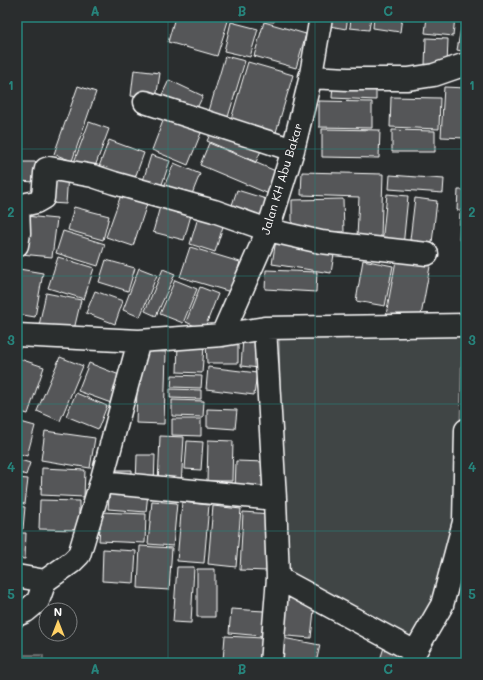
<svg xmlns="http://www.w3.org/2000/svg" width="483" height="680" viewBox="0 0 483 680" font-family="Mali,sans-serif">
	<rect width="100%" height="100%" fill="#2a2d2e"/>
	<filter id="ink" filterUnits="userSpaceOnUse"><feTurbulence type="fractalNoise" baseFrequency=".025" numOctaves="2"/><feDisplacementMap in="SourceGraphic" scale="8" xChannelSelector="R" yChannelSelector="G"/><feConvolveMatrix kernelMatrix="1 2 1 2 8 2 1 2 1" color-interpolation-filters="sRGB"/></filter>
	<g filter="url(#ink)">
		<path fill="#414445" stroke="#a0a2a2" d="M 462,331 L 458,523 L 438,601 L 412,645 L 284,568 L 279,338 Z
			M 17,655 L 43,655 L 43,663 L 17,663 Z"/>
		<path fill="#555758" stroke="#fff" d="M 175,17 L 216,17 L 228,21 L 217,56 L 168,42 Z
			M 242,17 L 275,17 L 274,22 Z
			M 325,17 L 348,17 L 346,29 L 324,25 Z
			M 351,17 L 371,17 L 369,30 L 350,28 Z
			M 374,17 L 402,17 L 400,32 L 373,28 Z
			M 427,17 L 455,17 L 453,36 L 425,33 Z
			M 463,17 L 466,17 L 466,52 L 457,50 Z
			M 231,22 L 258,29 L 250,57 L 224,51 Z
			M 264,22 L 306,34 L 296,68 L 254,56 Z
			M 426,38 L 448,39 L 447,66 L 425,65 Z
			M 225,56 L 245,61 L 228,117 L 209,111 Z
			M 248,62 L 293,75 L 274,139 L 229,126 Z
			M 134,70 L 160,73 L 156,99 L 131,96 Z
			M 169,80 L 203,96 L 194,114 L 160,99 Z
			M 333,84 L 376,86 L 376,100 L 332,98 Z
			M 78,86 L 96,92 L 72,161 L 54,154 Z
			M 444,87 L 466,88 L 466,138 L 441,137 Z
			M 391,97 L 440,98 L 439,129 L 390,127 Z
			M 319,101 L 372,102 L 372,128 L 319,127 Z
			M 166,113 L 203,128 L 188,165 L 152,150 Z
			M 89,122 L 109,129 L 93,172 L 73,165 Z
			M 214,125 L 263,146 L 256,162 L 207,141 Z
			M 322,129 L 380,130 L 379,158 L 322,157 Z
			M 392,130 L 435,131 L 435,152 L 392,152 Z
			M 109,140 L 144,153 L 132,186 L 97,172 Z
			M 209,143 L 278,172 L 269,194 L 200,165 Z
			M 151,155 L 170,161 L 160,190 L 142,184 Z
			M 18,162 L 38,162 L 37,182 L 17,181 Z
			M 174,163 L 200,174 L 190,199 L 163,189 Z
			M 302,172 L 383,174 L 381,237 L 357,237 L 359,197 L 301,195 Z
			M 52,173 L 68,174 L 66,204 L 50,203 Z
			M 390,175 L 444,179 L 443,193 L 389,189 Z
			M 237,190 L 266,199 L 259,220 L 230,211 Z
			M 458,190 L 466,190 L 466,210 L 457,210 Z
			M 122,192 L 148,201 L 133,246 L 106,237 Z
			M 387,194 L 408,196 L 403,247 L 382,244 Z
			M 415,198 L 437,201 L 431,251 L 409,248 Z
			M 162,199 L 193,208 L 184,240 L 153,232 Z
			M 343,199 L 344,232 L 292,232 L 292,200 Z
			M 74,207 L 109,216 L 103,240 L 68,230 Z
			M 200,211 L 225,220 L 215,252 L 190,244 Z
			M 460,213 L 466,213 L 466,241 L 459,240 Z
			M 25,216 L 57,219 L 52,257 L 21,254 Z
			M 63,231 L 105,244 L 98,266 L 56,253 Z
			M 276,240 L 335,248 L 331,273 L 272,264 Z
			M 190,247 L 240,262 L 231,292 L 180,277 Z
			M 397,255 L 431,261 L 420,321 L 386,315 Z
			M 58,257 L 94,268 L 84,299 L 48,288 Z
			M 106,260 L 135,268 L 128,291 L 99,282 Z
			M 363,260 L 393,266 L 385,306 L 356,301 Z
			M 139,268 L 157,275 L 140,317 L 123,310 Z
			M 19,269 L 43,273 L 35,317 L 17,314 L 17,282 Z
			M 163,269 L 175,274 L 156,316 L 145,311 Z
			M 266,270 L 317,272 L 316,292 L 265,289 Z
			M 175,280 L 197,289 L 183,323 L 160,314 Z
			M 200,287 L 218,294 L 204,330 L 186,322 Z
			M 95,291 L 123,301 L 115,324 L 86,313 Z
			M 46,293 L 81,300 L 72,338 L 38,330 Z
			M 243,339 L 261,340 L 259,368 L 241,366 Z
			M 238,341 L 238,363 L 207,363 L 206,342 Z
			M 178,344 L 204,346 L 202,373 L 177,372 Z
			M 138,351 L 166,352 L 164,424 L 136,423 Z
			M 60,357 L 83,366 L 60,421 L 37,411 Z
			M 17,358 L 44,367 L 28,414 L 17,411 Z
			M 89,363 L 122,376 L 111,403 L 78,391 Z
			M 208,367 L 257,373 L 254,395 L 206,389 Z
			M 172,375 L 202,376 L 201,388 L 171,387 Z
			M 170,389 L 201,390 L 201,399 L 170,398 Z
			M 76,393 L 107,406 L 98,429 L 66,416 Z
			M 172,400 L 204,401 L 203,417 L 172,416 Z
			M 207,409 L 237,410 L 235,429 L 207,427 Z
			M 172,419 L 201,419 L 201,436 L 172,435 Z
			M 17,421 L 35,426 L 27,456 L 17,453 Z
			M 45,431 L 95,438 L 90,468 L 41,460 Z
			M 160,436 L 184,437 L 181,485 L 158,484 Z
			M 208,440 L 233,441 L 232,481 L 207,481 Z
			M 187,441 L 203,442 L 201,470 L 185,469 Z
			M 137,455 L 155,455 L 154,486 L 136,485 Z
			M 17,459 L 30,463 L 26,475 L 17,472 Z
			M 236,461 L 265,462 L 264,492 L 235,491 Z
			M 42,468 L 85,470 L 84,497 L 41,495 Z
			M 111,470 L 132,470 L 132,482 Z
			M 17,478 L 28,479 L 25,504 L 17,503 Z
			M 110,489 L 148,493 L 146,512 L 108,509 Z
			M 40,500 L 79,501 L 79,530 L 39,529 Z
			M 152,501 L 177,503 L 173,546 L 148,544 Z
			M 182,502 L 209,505 L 204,563 L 177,561 Z
			M 17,506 L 25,507 L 23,529 L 17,528 Z
			M 213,506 L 241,509 L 236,567 L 208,564 Z
			M 101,512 L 146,514 L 145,543 L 99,541 Z
			M 243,512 L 271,514 L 268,571 L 240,570 Z
			M 17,533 L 26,533 L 25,559 L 17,558 Z
			M 140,546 L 172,548 L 169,590 L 138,588 Z
			M 103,549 L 136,551 L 134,583 L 102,581 Z
			M 177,567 L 194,567 L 191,623 L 173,622 Z
			M 197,569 L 215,569 L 215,617 L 197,617 Z
			M 279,597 L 315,601 L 311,638 L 276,635 Z
			M 231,609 L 264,611 L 262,636 L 229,633 Z
			M 225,636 L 263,638 L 262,662 L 223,660 Z
			M 283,638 L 320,645 L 316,663 L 279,663 Z
			M 386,641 L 410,649 L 405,663 L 379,663 Z"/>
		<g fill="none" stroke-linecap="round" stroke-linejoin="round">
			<g stroke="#fff" stroke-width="25">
				<path id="minor" d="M 310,77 L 348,79 L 408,79 L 434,75 L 466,64
					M 145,102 L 293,150
					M 17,245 L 19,233 L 18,206 L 36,202 L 43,198 L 45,173 L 46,169 L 49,168 L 93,176 L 114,183 L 214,211 L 268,230 L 321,242 L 427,254
					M 265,328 L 275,499 L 278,578 L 271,663
					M 17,335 L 139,341 L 222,335 L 265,328 L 466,325
					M 222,335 L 268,230 L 293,150 L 310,80 L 321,17
					M 101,482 L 275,499
					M 17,576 L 45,581
					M 278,578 L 415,652
					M 17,615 L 26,611 L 38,601 L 45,581 L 72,562 L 79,555 L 101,482 L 139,341
					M 411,663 L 415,652 L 442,605 L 464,522 L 466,430"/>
			</g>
			<use href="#minor" stroke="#2a2d2e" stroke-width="22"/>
		</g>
	</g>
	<path fill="none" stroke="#27847c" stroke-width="1" stroke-opacity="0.55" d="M 168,17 L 168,663M 315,17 L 315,663M 17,149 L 466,149M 17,276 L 466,276M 17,404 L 466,404M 17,531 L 466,531"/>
	<g text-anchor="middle" stroke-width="3.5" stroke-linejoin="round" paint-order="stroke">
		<g font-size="12" fill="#fff" stroke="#2a2d2e">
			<text transform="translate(282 179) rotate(-73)" y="4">Jalan KH Abu Bakar</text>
		</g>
	</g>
	<rect width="483" height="680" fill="none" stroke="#2a2d2e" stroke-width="44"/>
	<g transform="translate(58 622)"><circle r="19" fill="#2a2d2e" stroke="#7f8182"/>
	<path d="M0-3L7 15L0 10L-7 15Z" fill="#ffd166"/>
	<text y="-6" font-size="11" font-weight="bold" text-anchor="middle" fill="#ffffff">N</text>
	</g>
	<rect x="22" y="22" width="439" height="636" fill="none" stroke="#27847c" stroke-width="1.5"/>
	<g font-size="13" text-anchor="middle" font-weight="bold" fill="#27847c">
		<text x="95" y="16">A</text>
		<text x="242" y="16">B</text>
		<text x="388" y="16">C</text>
		<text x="11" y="90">1</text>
		<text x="472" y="90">1</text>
		<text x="11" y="217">2</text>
		<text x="472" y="217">2</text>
		<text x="11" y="345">3</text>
		<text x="472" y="345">3</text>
		<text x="11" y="472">4</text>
		<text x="472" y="472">4</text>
		<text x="11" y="599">5</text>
		<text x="472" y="599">5</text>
		<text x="95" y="674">A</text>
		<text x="242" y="674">B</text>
		<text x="388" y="674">C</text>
	</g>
</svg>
